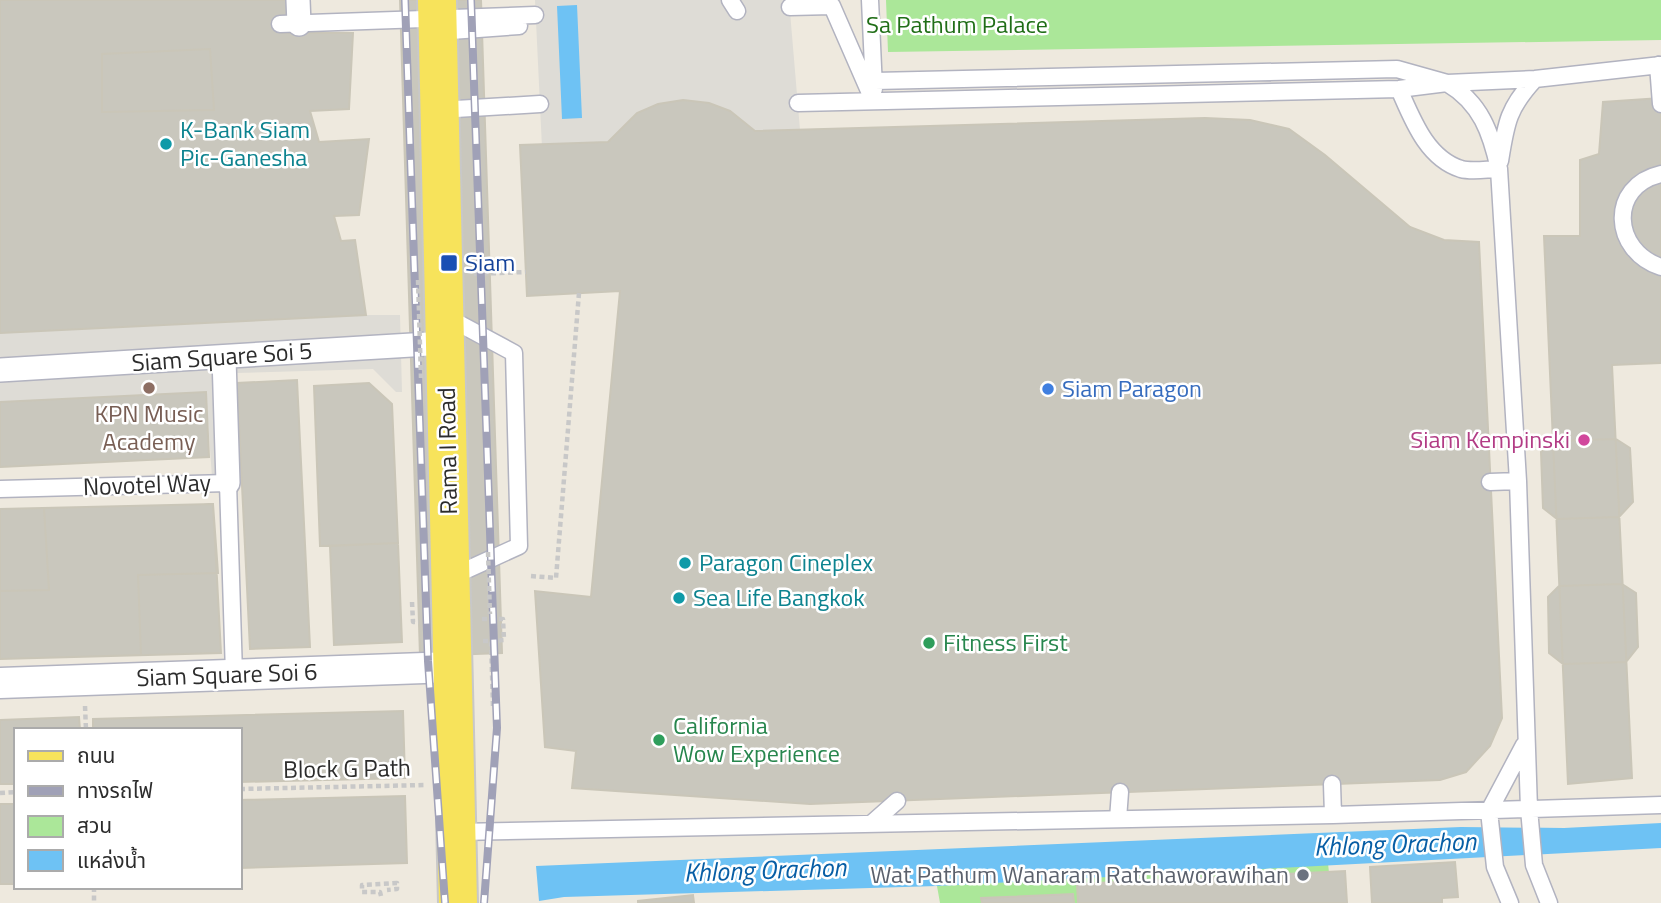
<svg xmlns="http://www.w3.org/2000/svg" width="1661" height="903" viewBox="0 0 1661 903" font-family="'Titillium Web','Noto Sans Thai',sans-serif">
	<rect width="100%" height="100%" fill="#eee9de"/>
	<path fill="#abe799" d="M 886,0 L 1661,0 L 1661,40 L 888,52 Z
		M 1328,863 L 1332,903 L 940,903 L 937,886 Z"/>
	<path fill="#dedcd6" d="M 535,0 L 789,0 L 800,130 L 701,134 L 620,291 L 527,296 L 525,255 L 547,253 Z
		M 366,315 L 400,315 L 402,392 L 396,392 L 373,369 L 236,373 L 242,478 L 212,477 L 206,392 L 0,402 L 0,333 Z"/>
	<path fill="#6ec2f4" d="M 577,5 L 582,118 L 562,119 L 557,6 Z
		M 1661,823 L 1661,848 L 937,886 L 564,897 L 539,901 L 536,866 L 1461,827 L 1564,828 Z"/>
	<path fill="#c9c7bd" stroke="#cac6b8" stroke-width="2" d="M 0,0 L 291,0 L 293,14 L 280,16 L 282,33 L 353,33 L 349,109 L 310,111 L 319,142 L 369,139 L 359,215 L 334,216 L 341,241 L 355,240 L 366,315 L 0,333 Z
		M 400,0 L 481,0 L 502,653 L 420,656 Z
		M 210,49 L 214,110 L 102,112 L 102,54 Z
		M 1661,98 L 1661,363 L 1612,365 L 1632,778 L 1568,784 L 1544,236 L 1580,236 L 1580,160 L 1599,154 L 1603,102 Z
		M 683,100 L 709,103 L 730,111 L 755,131 L 1205,118 L 1250,120 L 1289,129 L 1325,155 L 1410,227 L 1444,240 L 1479,242 L 1502,718 L 1490,746 L 1466,772 L 1440,780 L 810,804 L 572,788 L 576,751 L 545,747 L 535,591 L 591,597 L 620,291 L 527,296 L 520,145 L 608,142 L 637,113 L 658,104 Z
		M 297,380 L 310,647 L 250,649 L 237,383 Z
		M 369,383 L 392,404 L 398,543 L 320,546 L 314,386 Z
		M 206,392 L 209,457 L 0,467 L 0,402 Z
		M 1616,439 L 1630,448 L 1633,502 L 1619,517 L 1557,519 L 1543,508 L 1541,452 L 1553,441 Z
		M 213,504 L 221,653 L 0,659 L 0,509 Z
		M 213,504 L 218,573 L 138,575 L 141,655 L 0,659 L 0,591 L 49,590 L 44,508 Z
		M 398,543 L 402,642 L 334,645 L 330,546 Z
		M 1622,584 L 1636,593 L 1638,647 L 1626,662 L 1563,664 L 1549,653 L 1548,597 L 1559,586 Z
		M 403,711 L 405,778 L 240,782 L 240,730 L 93,730 L 93,719 Z
		M 79,717 L 80,730 L 16,730 L 16,784 L 0,784 L 0,720 Z
		M 405,796 L 407,863 L 240,868 L 240,800 Z
		M 0,804 L 16,804 L 16,884 L 0,884 Z
		M 1455,862 L 1458,897 L 1442,898 L 1442,903 L 1372,903 L 1370,867 Z
		M 1345,871 L 1347,903 L 1078,903 L 1077,884 Z
		M 1073,894 L 1074,903 L 982,903 L 981,898 Z
		M 693,895 L 694,903 L 638,903 L 638,901 Z"/>
	<g fill="none" stroke-linecap="round" stroke-linejoin="round">
		<g stroke="#b2b3c0" stroke-width="19">
			<path id="service" d="M 730,0 L 737,11
				M 870,0 L 874,89
				M 790,7 L 832,6 L 873,100
				M 280,24 L 535,15
				M 437,32 L 519,26
				M 1658,65 L 1661,104
				M 875,81 L 1397,69 L 1447,83 L 1535,79 L 1661,65
				M 1399,89 C 1412,118 1426,158 1461,169 C 1472,172 1488,169 1499,169
				M 798,103 L 1399,89 L 1447,83 C 1481,103 1491,133 1499,169 L 1518,481 L 1529,809 L 1534,865 L 1549,903
				M 439,110 L 540,104
				M 1500,161 C 1506,123 1508,108 1535,79
				M 1661,174 C 1608,186 1612,251 1661,267
				M 447,317 L 514,353 L 519,546 L 451,577
				M 1490,482 L 1518,481
				M 0,489 L 228,483 L 234,674
				M 1332,784 L 1333,815
				M 1118,819 L 1120,792
				M 871,824 L 897,801
				M 457,832 L 1333,815 L 1661,805
				M 1510,903 L 1495,867 L 1489,811 L 1524,745"/>
		</g>
		<g stroke="#b2b3c0" stroke-width="26">
			<path id="pedestrian" d="M 298,0 L 299,24
				M 224,358 L 228,483
				M 0,370 L 445,343"/>
		</g>
		<g stroke="#b2b3c0" stroke-width="33">
			<path id="minor" d="M 0,683 L 453,667"/>
		</g>
		<g stroke="#c8c8c8" stroke-width="42">
			<path id="primary" d="M 437,0 L 458,903"/>
		</g>
		<path stroke="#c8c8c8" stroke-width="4.5" stroke-dasharray="5 3.5" stroke-linecap="butt" d="M 474,274 L 526,272
			M 531,576 L 556,578 L 579,293
			M 412,602 L 413,622 L 419,622
			M 482,619 L 503,619 L 504,640 L 491,641
			M 483,641 L 491,641 L 493,706
			M 85,706 L 86,730
			M 240,789 L 426,785
			M 0,793 L 16,792
			M 94,887 L 94,901
			M 381,896 L 380,892 L 362,892 L 362,885 L 397,883 L 397,889 L 387,890"/>
		<use href="#service" stroke="#fff" stroke-width="16"/>
		<use href="#pedestrian" stroke="#fff" stroke-width="23"/>
		<use href="#minor" stroke="#fff" stroke-width="30"/>
		<use href="#primary" stroke="#f7e35b" stroke-width="38"/>
		<g stroke="#a0a1b7" stroke-width="8">
			<path id="rail" d="M 405,0 L 428,661 L 445,903
				M 471,0 L 497,728 L 484,903"/>
		</g>
		<use href="#rail" stroke="#fff" stroke-width="5" stroke-dasharray="16" stroke-linecap="butt"/>
		<path stroke="#c8c8c8" stroke-width="4.5" stroke-dasharray="5 3.5" stroke-linecap="butt" d="M 418,280 L 421,378
			M 488,552 L 490,614"/>
	</g>
	<g fill="#0f9aa8" stroke="#fff" stroke-width="2.5">
		<circle cx="166" cy="144" r="7"/>
		<circle cx="685" cy="563" r="7"/>
		<circle cx="679" cy="598" r="7"/>
	</g>
	<rect fill="#1a4fb4" stroke="#fff" stroke-width="2.5" x="440" y="254" width="18" height="18" rx="3.5"/>
	<circle fill="#8d6e63" stroke="#fff" stroke-width="2.5" cx="149" cy="388" r="7"/>
	<circle fill="#3f7fe0" stroke="#fff" stroke-width="2.5" cx="1048" cy="389" r="7"/>
	<circle fill="#d1479c" stroke="#fff" stroke-width="2.5" cx="1584" cy="440" r="7"/>
	<g fill="#2e9e5b" stroke="#fff" stroke-width="2.5">
		<circle cx="929" cy="643" r="7"/>
		<circle cx="659" cy="740" r="7"/>
	</g>
	<circle fill="#6b7280" stroke="#fff" stroke-width="2.5" cx="1303" cy="875" r="7"/>
	<g text-anchor="middle" stroke-width="5" stroke-linejoin="round" paint-order="stroke">
		<g font-size="24" fill="#206e17" stroke="#fff">
			<text x="957" y="33">Sa Pathum Palace</text>
		</g>
		<g font-size="24" fill="#0d838f" stroke="#fff" text-anchor="start">
			<text x="180" y="138">K-Bank Siam<tspan x="180" dy="28">Pic-Ganesha</tspan></text>
			<text x="699" y="571">Paragon Cineplex</text>
			<text x="693" y="606">Sea Life Bangkok</text>
		</g>
		<g font-size="24" fill="#164399" stroke="#fff" text-anchor="start">
			<text x="465" y="271">Siam</text>
		</g>
		<g font-size="24" fill="#2c2c2c" stroke="#fff">
			<text transform="translate(222 357) rotate(-4)" y="8">Siam Square Soi 5</text>
			<text transform="translate(448 451) rotate(-91)" y="8">Rama I Road</text>
			<text transform="translate(147 485) rotate(-2)" y="8">Novotel Way</text>
			<text transform="translate(227 675) rotate(-2)" y="8">Siam Square Soi 6</text>
			<text transform="translate(347 769) rotate(-1)" y="8">Block G Path</text>
		</g>
		<g font-size="24" fill="#366cbe" stroke="#fff" text-anchor="start">
			<text x="1062" y="397">Siam Paragon</text>
		</g>
		<g font-size="24" fill="#785e54" stroke="#fff">
			<text x="149" y="422">KPN Music<tspan x="149" dy="28">Academy</tspan></text>
		</g>
		<g font-size="24" fill="#b23c85" stroke="#fff" text-anchor="end">
			<text x="1570" y="448">Siam Kempinski</text>
		</g>
		<g font-size="24" fill="#27864d" stroke="#fff" text-anchor="start">
			<text x="943" y="651">Fitness First</text>
			<text x="673" y="734">California<tspan x="673" dy="28">Wow Experience</tspan></text>
		</g>
		<g font-size="24" fill="#5b616d" stroke="#fff" text-anchor="end">
			<text x="1289" y="883">Wat Pathum Wanaram Ratchaworawihan</text>
		</g>
		<g font-size="26" font-style="italic" fill="#075ea5" stroke="#fff">
			<text transform="translate(1395 844) rotate(-2)" y="9">Khlong Orachon</text>
			<text transform="translate(765 870) rotate(-2)" y="9">Khlong Orachon</text>
		</g>
	</g>
	<rect x="14" y="728" width="228" height="161" fill="#ffffff" stroke="#ababab" stroke-width="2"/>
	<rect x="28" y="751" width="35" height="10" fill="#f7e35b" stroke="#ababab" stroke-width="2"/>
	<text x="77" y="763" font-size="21" fill="#2c2c2c">ถนน</text>
	<rect x="28" y="786" width="35" height="10" fill="#a0a1b7" stroke="#ababab" stroke-width="2"/>
	<text x="77" y="798" font-size="21" fill="#2c2c2c">ทางรถไฟ</text>
	<rect x="28" y="816" width="35" height="21" fill="#abe799" stroke="#ababab" stroke-width="2"/>
	<text x="77" y="833" font-size="21" fill="#2c2c2c">สวน</text>
	<rect x="28" y="850" width="35" height="21" fill="#6ec2f4" stroke="#ababab" stroke-width="2"/>
	<text x="77" y="868" font-size="21" fill="#2c2c2c">แหล่งน้ำ</text>
</svg>
